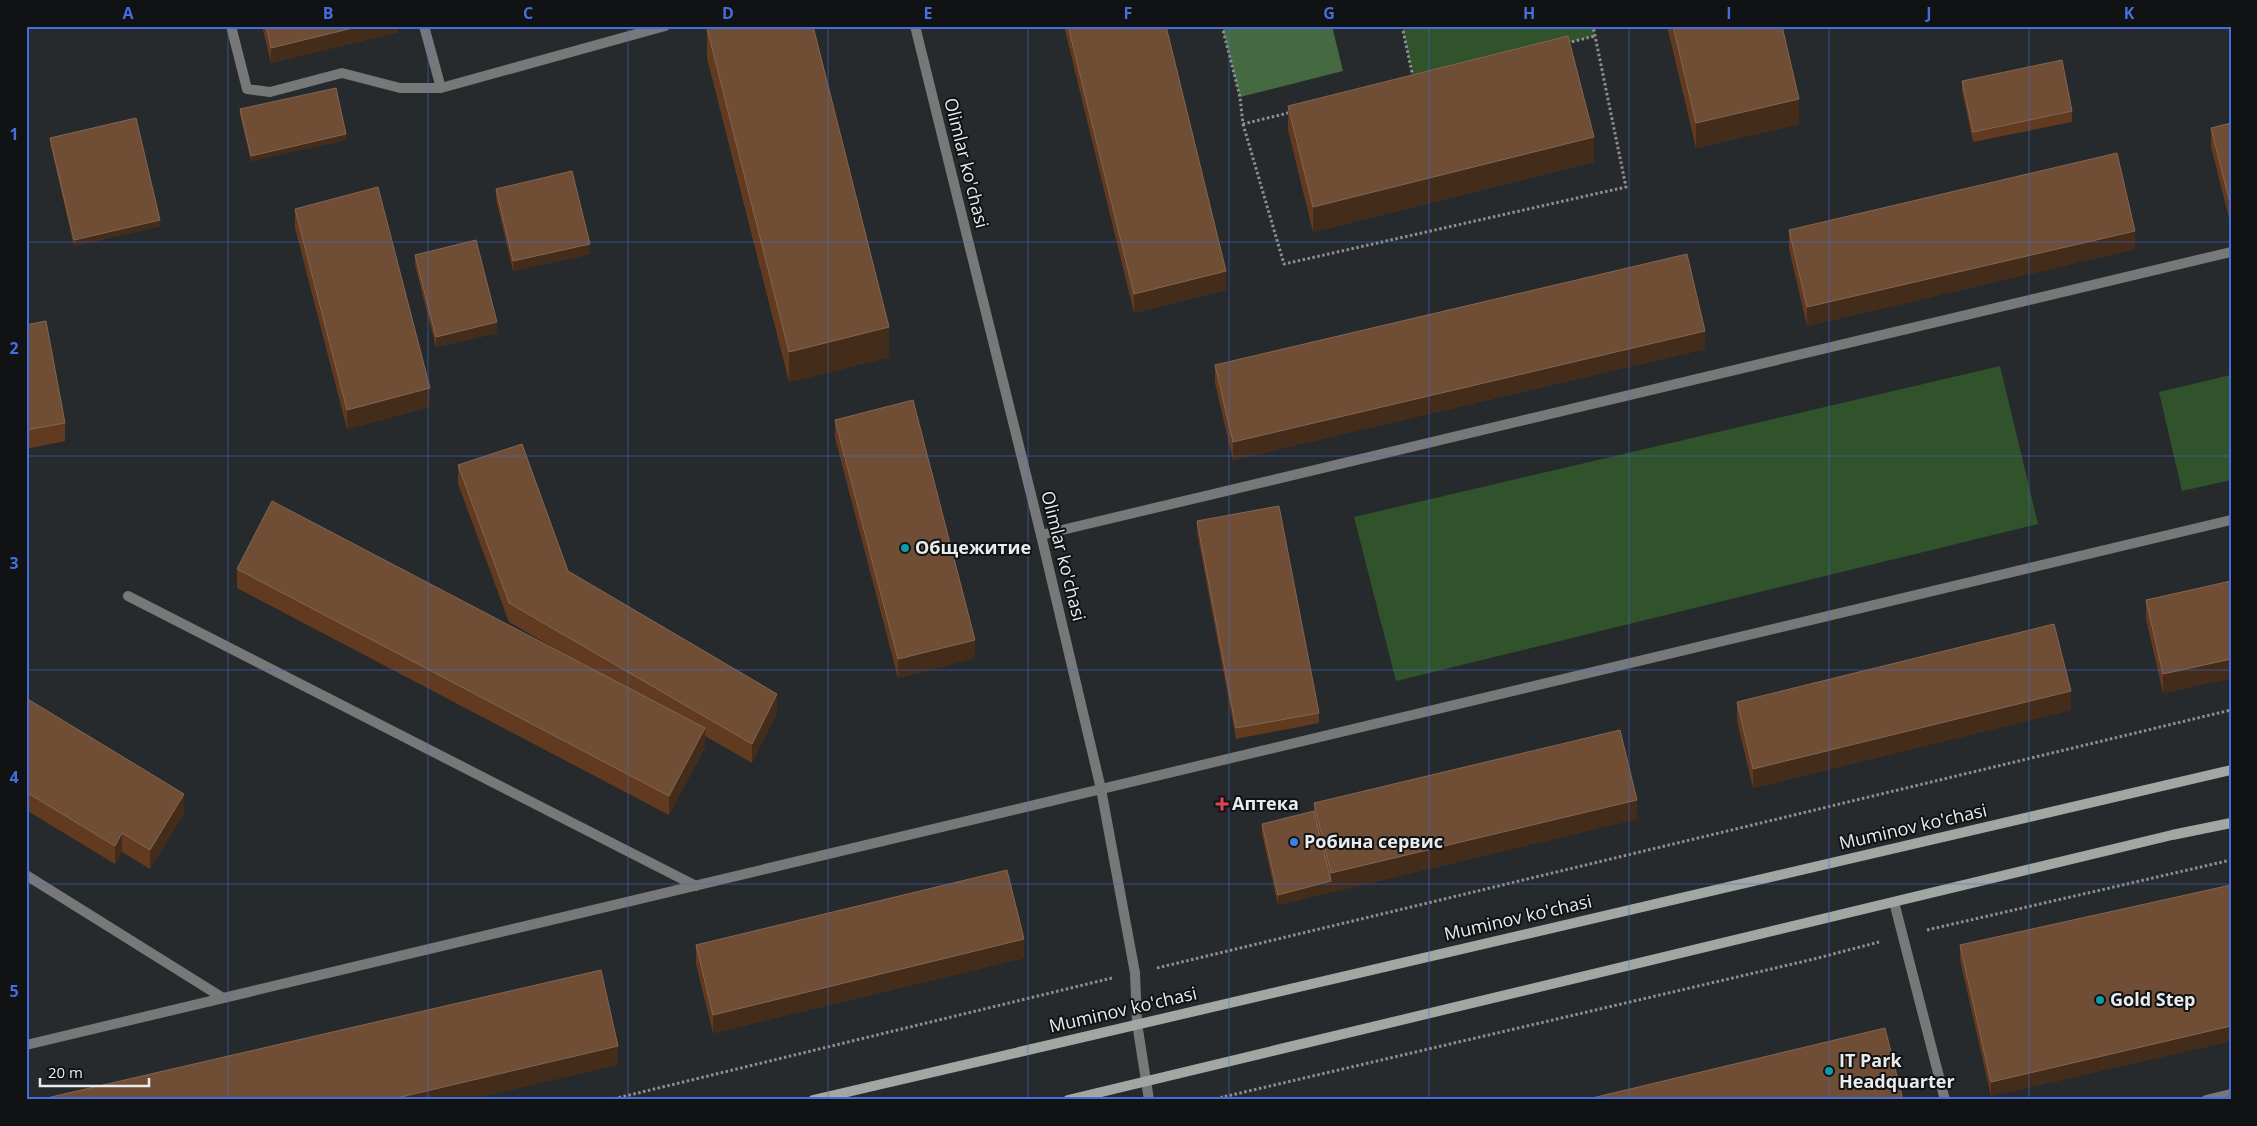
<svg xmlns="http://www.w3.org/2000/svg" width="2257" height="1126" viewBox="0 0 2257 1126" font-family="'Open Sans',sans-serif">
	<rect width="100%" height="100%" fill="#272a2d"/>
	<path fill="#30532c" d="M 1402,26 L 1593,26 L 1595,36 L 1414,82 Z
		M 2000,366 L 2038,524 L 1396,681 L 1354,517 Z
		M 2231,375 L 2231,480 L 2182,491 L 2159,392 Z"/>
	<path fill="#456941" d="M 1222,26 L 1332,26 L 1343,71 L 1240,97 Z"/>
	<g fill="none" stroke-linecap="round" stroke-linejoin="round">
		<path stroke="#8d8f91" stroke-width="3" stroke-dasharray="2.5 2.5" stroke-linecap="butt" d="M 1222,26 L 1240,97 L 1243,124 L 1292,112
			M 1402,26 L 1413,77
			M 1567,43 L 1595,36
			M 1243,124 L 1284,264 L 1626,187 L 1593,26
			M 1927,930 L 2231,860
			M 1157,968 L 2231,710
			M 609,1100 L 1112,978
			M 1211,1100 L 1223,1097
			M 1224,1100 L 1223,1097 L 1814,959 L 1879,942"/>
		<path stroke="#777978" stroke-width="10" d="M 231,26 L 247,89 L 270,92 L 342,73 L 400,88 L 441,88 L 665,26
			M 424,26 L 441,88
			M 1041,535 L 2231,252
			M 128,596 L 696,886
			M 26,875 L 223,998
			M 1894,902 L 1945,1100
			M 26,1045 L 2231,520
			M 2206,1100 L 2231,1094"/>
		<path stroke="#777978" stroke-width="10" d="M 915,26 L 1041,535 L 1101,789 L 1135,973 L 1137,1023 L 1149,1100"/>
		<path stroke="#a3a7a4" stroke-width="10" d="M 813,1100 L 2231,770
			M 1068,1100 L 2172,835 L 2231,823"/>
	</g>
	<path fill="#613a1f" d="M 262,26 L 398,26 L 398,32 L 271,63 Z
		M 1064,26 L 1166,26 L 1226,290 L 1134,313 Z
		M 1667,26 L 1782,26 L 1799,124 L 1696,148 Z
		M 707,28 L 889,357 L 789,382 L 707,58 Z
		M 1962,81 L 2072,111 L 2072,122 L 1973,142 L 1962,91 Z
		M 1288,106 L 1594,162 L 1313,232 L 1288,130 Z
		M 240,109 L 346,140 L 251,161 L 240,115 Z
		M 2231,123 L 2230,222 L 2211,147 L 2211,128 Z
		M 50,138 L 160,226 L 74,246 L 50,143 Z
		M 496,189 L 590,254 L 513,271 L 496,199 Z
		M 295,209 L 430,407 L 347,429 L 295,228 Z
		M 1789,230 L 2135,249 L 1807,326 L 1789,249 Z
		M 415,255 L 497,333 L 436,347 L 415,265 Z
		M 26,325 L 65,423 L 65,441 L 26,449 Z
		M 1705,349 L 1233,460 L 1215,383 L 1215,365 Z
		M 835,420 L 975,658 L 898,678 L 835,438 Z
		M 458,465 L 568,571 L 777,712 L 752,763 L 705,736 L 705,747 L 669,815 L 237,588 L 237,569 L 578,662 L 509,622 L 458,484 Z
		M 1197,521 L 1319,713 L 1319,723 L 1236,739 L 1197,532 Z
		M 2231,581 L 2231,678 L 2163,693 L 2146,619 L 2146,600 Z
		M 26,698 L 184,813 L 150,869 L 122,852 L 115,864 L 26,810 Z
		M 1737,702 L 2071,710 L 1753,788 L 1737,721 Z
		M 1314,803 L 1637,819 L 1278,905 L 1262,834 L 1262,824 L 1314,811 Z
		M 2231,885 L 2231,1041 L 1991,1096 L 1960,960 L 1960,945 Z
		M 696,945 L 1024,958 L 713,1033 L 696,964 Z"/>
	<path fill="#442c1b" d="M 361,26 L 398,26 L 398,32 L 271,63 L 271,48 Z
		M 1799,99 L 1799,124 L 1696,148 L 1696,123 Z
		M 346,134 L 346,140 L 251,161 L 251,156 Z
		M 1594,137 L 1594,162 L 1313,232 L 1313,207 Z
		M 2230,203 L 2231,203 L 2231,222 L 2230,222 Z
		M 160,220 L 160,226 L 74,246 L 74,240 Z
		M 2135,231 L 2135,249 L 1807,326 L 1807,307 Z
		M 590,244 L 590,254 L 513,271 L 513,261 Z
		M 1226,271 L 1226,290 L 1134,313 L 1134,294 Z
		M 497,322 L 497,333 L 436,347 L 436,337 Z
		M 889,327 L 889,357 L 789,382 L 789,352 Z
		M 1705,331 L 1705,349 L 1233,460 L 1233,442 Z
		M 430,388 L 430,407 L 347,429 L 347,410 Z
		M 975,640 L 975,658 L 898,678 L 898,659 Z
		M 2231,659 L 2231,678 L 2163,693 L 2163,674 Z
		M 2071,691 L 2071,710 L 1753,788 L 1753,769 Z
		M 777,694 L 777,712 L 752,763 L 752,744 Z
		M 705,728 L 705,747 L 669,815 L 669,796 Z
		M 184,794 L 184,813 L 150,869 L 150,850 Z
		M 1637,800 L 1637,819 L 1278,905 L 1278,895 L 1331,881 L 1331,873 Z
		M 122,833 L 122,852 L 115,864 L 115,846 Z
		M 1024,939 L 1024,958 L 713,1033 L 713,1015 Z
		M 2231,1026 L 2231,1041 L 1991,1096 L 1991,1082 Z
		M 618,1046 L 618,1065 L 469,1100 L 388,1100 Z"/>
	<path fill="#704d35" stroke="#836652" d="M 266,26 L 361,26 L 271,48 Z
		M 715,26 L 813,26 L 889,327 L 789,352 L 707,28 Z
		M 1068,26 L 1166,26 L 1226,271 L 1134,294 Z
		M 1673,26 L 1782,26 L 1799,99 L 1696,123 Z
		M 1568,36 L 1594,137 L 1313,207 L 1288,106 Z
		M 2062,60 L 2072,111 L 1973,132 L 1962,81 Z
		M 336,88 L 346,134 L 251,156 L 240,109 Z
		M 136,118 L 160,220 L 74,240 L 50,138 Z
		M 2231,123 L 2231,203 L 2230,203 L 2211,128 Z
		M 2117,153 L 2135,231 L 1807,307 L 1789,230 Z
		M 572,171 L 590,244 L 513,261 L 496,189 Z
		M 378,187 L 430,388 L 347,410 L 295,209 Z
		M 476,240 L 497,322 L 436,337 L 415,255 Z
		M 1687,254 L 1705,331 L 1233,442 L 1215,365 Z
		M 46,321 L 65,423 L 26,430 L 26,325 Z
		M 913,400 L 975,640 L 898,659 L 835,420 Z
		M 522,444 L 568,571 L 777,694 L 752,744 L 509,603 L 458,465 Z
		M 272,501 L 705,728 L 669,796 L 237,569 Z
		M 1279,506 L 1319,713 L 1236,728 L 1197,521 Z
		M 2231,581 L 2231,659 L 2163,674 L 2146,600 Z
		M 2054,624 L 2071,691 L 1753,769 L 1737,702 Z
		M 26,698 L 184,794 L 150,850 L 122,833 L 115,846 L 26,792 Z
		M 1620,730 L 1637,800 L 1331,873 L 1314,803 Z
		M 1314,811 L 1331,881 L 1278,895 L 1262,824 Z
		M 1007,870 L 1024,939 L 713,1015 L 696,945 Z
		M 2231,885 L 2231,1026 L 1991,1082 L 1960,945 Z
		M 601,970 L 618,1046 L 388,1100 L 38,1100 Z
		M 1885,1028 L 1903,1100 L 1584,1100 Z
		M 2231,1096 L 2231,1100 L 2213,1100 Z"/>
	<path fill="none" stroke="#466ddc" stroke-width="1" stroke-opacity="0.55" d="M 228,26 L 228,1100M 428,26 L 428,1100M 628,26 L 628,1100M 828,26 L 828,1100M 1028,26 L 1028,1100M 1229,26 L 1229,1100M 1429,26 L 1429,1100M 1629,26 L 1629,1100M 1829,26 L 1829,1100M 2029,26 L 2029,1100M 26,242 L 2231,242M 26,456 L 2231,456M 26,670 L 2231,670M 26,884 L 2231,884"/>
	<g fill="#0f9aa8" stroke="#111214" stroke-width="2">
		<circle cx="905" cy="548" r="5"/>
		<circle cx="2100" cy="1000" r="5"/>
		<circle cx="1829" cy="1071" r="5"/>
	</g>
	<path fill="#e0444e" stroke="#111214" stroke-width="2" d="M1219.5 796.5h5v5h5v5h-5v5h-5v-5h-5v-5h5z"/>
	<circle fill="#3f7fe0" stroke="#111214" stroke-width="2" cx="1294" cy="842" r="5"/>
	<g text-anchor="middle" stroke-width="4" stroke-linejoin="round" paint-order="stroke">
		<g font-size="18" fill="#eaebed" stroke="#111214">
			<text transform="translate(966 163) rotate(76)" y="6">Olimlar ko'chasi</text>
			<text transform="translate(1063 556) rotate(76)" y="6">Olimlar ko'chasi</text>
			<text transform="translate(1913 827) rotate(-13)" y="6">Muminov ko'chasi</text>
			<text transform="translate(1518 918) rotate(-13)" y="6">Muminov ko'chasi</text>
			<text transform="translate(1123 1010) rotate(-13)" y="6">Muminov ko'chasi</text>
		</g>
		<g font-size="18" font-weight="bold" fill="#eaebed" stroke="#111214" text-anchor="start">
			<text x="915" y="554">Общежитие</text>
			<text x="1232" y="810">Аптека</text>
			<text x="1304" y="848">Робина сервис</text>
			<text x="2110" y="1006">Gold Step</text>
			<text x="1839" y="1067">IT Park<tspan x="1839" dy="21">Headquarter</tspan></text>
		</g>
	</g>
	<rect width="2257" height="1126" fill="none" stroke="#111214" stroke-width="55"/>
	<path d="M40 1078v8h109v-8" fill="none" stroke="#eaebed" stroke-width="2.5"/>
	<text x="48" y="1078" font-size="15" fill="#eaebed" stroke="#111214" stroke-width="4" paint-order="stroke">20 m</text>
	<rect x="28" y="28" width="2202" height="1070" fill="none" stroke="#466ddc" stroke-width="2"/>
	<g font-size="16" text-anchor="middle" font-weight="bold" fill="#466ddc">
		<text x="128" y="19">A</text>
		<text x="328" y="19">B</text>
		<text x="528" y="19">C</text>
		<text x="728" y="19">D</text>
		<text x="928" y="19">E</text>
		<text x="1128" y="19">F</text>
		<text x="1329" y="19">G</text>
		<text x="1529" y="19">H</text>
		<text x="1729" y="19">I</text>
		<text x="1929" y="19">J</text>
		<text x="2129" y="19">K</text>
		<text x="14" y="140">1</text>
		<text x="14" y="354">2</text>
		<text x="14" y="569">3</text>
		<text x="14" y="783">4</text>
		<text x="14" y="997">5</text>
	</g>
</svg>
